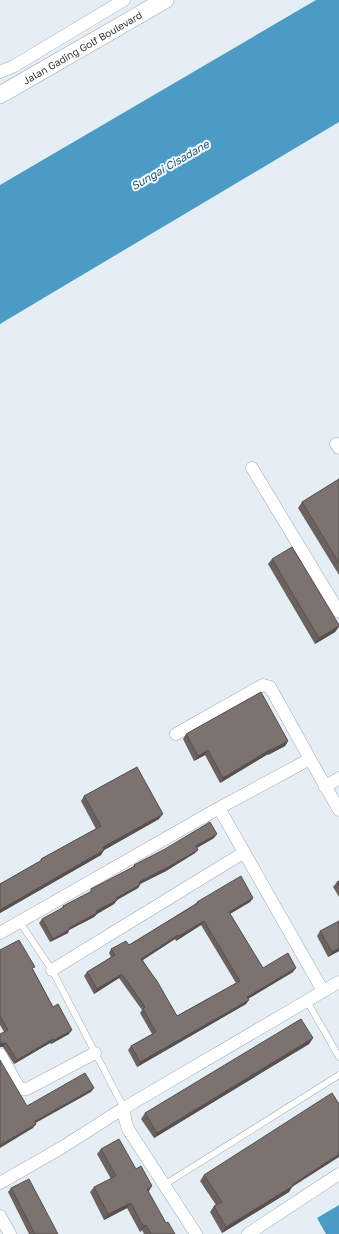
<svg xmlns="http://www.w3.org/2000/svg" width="339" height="1234" viewBox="0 0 339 1234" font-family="'Golos Text',sans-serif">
	<rect width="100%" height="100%" fill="#e6eef5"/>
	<path fill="#4c9bc4" d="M 316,0 L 339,0 L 339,122 L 0,324 L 0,185 Z
		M 339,1205 L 339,1234 L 326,1234 L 317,1218 Z"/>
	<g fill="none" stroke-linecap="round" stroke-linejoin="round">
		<g stroke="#a3aab1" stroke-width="7">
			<path id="service" d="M 19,921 L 52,970 L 124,1108
				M 307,1001 L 339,1057
				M 164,1185 L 339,1075"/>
		</g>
		<g stroke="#a3aab1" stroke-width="13">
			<path id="minor" d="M 0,72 L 14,66 L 124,0
				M 336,444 L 339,448
				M 252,468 L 339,612
				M 176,734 L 263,685 L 270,687 L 310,759
				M 325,787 L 339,778
				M 219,808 L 323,991
				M 0,933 L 219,808 L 310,759 L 339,810
				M 52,970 L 243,853
				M 0,1054 L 18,1086 L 22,1089 L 27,1089 L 95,1053
				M 124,1108 L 125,1119 L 128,1129 L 196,1234
				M 0,1183 L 61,1148 L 124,1108 L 339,982
				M 0,1216 L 10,1234
				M 248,1234 L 339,1174"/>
		</g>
		<g stroke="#a3aab1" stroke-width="18">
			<g id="secondary">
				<path id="s1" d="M 0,95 L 165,0"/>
			</g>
		</g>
		<use href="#service" stroke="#fff" stroke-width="6"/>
		<use href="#minor" stroke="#fff" stroke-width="12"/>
		<use href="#secondary" stroke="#fff" stroke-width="17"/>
	</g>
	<path fill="#6b625f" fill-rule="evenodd" d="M 339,479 L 339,575 L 298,508 L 302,502 Z
		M 272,559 L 339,627 L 335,632 L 315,644 L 268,564 Z
		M 186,734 L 288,741 L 285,746 L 268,755 L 268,754 L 220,783 L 205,755 L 194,761 L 183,739 Z
		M 84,796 L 159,819 L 104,850 L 101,855 L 0,913 L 0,884 L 40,861 L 41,859 L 96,829 L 81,801 Z
		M 214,838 L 197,848 L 195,853 L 166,871 L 140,884 L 138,888 L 117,900 L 114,904 L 97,914 L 94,917 L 69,930 L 68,933 L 50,942 L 39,923 L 42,919 L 61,909 L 63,906 L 90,892 L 91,889 L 132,868 L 134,865 Z
		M 339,881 L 339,897 L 333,887 L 337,882 Z
		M 253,898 L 250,902 L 230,914 L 263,968 L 293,972 L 248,999 L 246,1004 L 137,1067 L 128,1050 L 131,1046 L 152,1034 L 140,1013 L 142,1010 L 119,978 L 94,994 L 84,976 L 87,972 L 111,957 L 109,953 L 111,949 L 129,945 L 195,904 L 197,902 ZM 201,925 L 236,983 L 177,1016 L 143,960 L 175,939 L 176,941 Z
		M 320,931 L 339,951 L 328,957 L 317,936 Z
		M 0,950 L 33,969 L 53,1007 L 69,1034 L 51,1044 L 50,1043 L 14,1064 L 3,1047 L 4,1032 L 0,1025 Z
		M 313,1038 L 309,1044 L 154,1138 L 141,1119 L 145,1113 Z
		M 101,1149 L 149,1191 L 148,1192 L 166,1223 L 175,1234 L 144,1234 L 142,1230 L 140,1232 L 127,1208 L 104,1220 L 90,1192 L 94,1187 L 111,1179 L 97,1154 Z
		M 204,1175 L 292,1187 L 289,1192 L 222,1233 L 210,1212 L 214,1206 L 216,1205 L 200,1181 Z
		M 11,1188 L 58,1234 L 29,1234 L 8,1192 Z"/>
	<path fill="#57504e" d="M 339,626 L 335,632 L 315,644 L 319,638 Z
		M 288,741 L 285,746 L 268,755 L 271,750 Z
		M 271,749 L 268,754 L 220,783 L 223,778 Z
		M 208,750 L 205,755 L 194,761 L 198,756 Z
		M 163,814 L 159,819 L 99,853 L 103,847 Z
		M 217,834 L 214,838 L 193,850 L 196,846 Z
		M 104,850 L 101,855 L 0,913 L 0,910 Z
		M 198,850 L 195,853 L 166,871 L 136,886 L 139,882 Z
		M 140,885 L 138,888 L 113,902 L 116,898 Z
		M 253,898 L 250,902 L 226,916 L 229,912 Z
		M 117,900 L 114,904 L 97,914 L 94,917 L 69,930 L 68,933 L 50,942 L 53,939 L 69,928 L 96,911 Z
		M 204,921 L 201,925 L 176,941 L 179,936 Z
		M 178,935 L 175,939 L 138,963 L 141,959 Z
		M 339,948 L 339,951 L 328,957 L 332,952 Z
		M 296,968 L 293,972 L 244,1001 L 247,997 Z
		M 122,974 L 119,978 L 94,994 L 97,989 Z
		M 249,1000 L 246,1004 L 137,1067 L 140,1062 Z
		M 72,1030 L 69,1034 L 51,1044 L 54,1040 Z
		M 313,1038 L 309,1044 L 154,1138 L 157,1133 Z
		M 53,1039 L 50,1043 L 14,1064 L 17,1060 Z
		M 0,1043 L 6,1043 L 3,1047 L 0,1047 Z
		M 94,1088 L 91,1092 L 32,1125 L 35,1121 Z
		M 36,1124 L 33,1128 L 0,1148 L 0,1145 Z
		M 339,1154 L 339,1157 L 292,1187 L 289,1192 L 222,1233 L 226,1227 Z
		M 152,1186 L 149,1191 L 143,1194 L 147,1189 Z
		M 131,1203 L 127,1208 L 104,1220 L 108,1214 Z
		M 146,1225 L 142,1230 L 140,1232 L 143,1226 Z"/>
	<path fill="#7c726f" stroke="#57504e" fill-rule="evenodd" d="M 339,479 L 339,563 L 302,502 Z
		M 292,547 L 339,625 L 339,626 L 319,638 L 272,559 Z
		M 261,692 L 288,741 L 271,750 L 271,749 L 223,778 L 208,750 L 198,756 L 186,734 Z
		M 137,767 L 163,814 L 103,847 L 104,850 L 0,910 L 0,884 L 42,860 L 41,859 L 101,826 L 84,796 Z
		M 210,822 L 217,834 L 196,846 L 198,850 L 168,867 L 139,882 L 140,885 L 116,898 L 117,900 L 96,911 L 97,913 L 69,928 L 70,929 L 53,939 L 42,919 L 64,907 L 63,906 L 92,891 L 91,889 L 135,866 L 134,865 L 165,849 Z
		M 241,876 L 253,898 L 229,912 L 263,968 L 288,953 L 296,968 L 247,997 L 249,1000 L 140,1062 L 131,1046 L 156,1032 L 143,1009 L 145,1007 L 122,974 L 97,989 L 87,972 L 115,955 L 111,949 L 126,941 L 129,945 L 198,903 L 197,902 ZM 204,921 L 240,981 L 177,1016 L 157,981 L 141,959 L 178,935 L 179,936 Z
		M 339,881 L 339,886 L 337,882 Z
		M 339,921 L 339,948 L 332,952 L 320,931 Z
		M 19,940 L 35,967 L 32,968 L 53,1007 L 58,1004 L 72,1030 L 54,1040 L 53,1039 L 17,1060 L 6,1043 L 0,1043 L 0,1034 L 8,1030 L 0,1016 L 0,950 Z
		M 301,1019 L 313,1038 L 157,1133 L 145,1113 Z
		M 0,1060 L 27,1106 L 85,1073 L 94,1088 L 35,1121 L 36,1124 L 0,1145 Z
		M 332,1093 L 339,1104 L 339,1154 L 292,1185 L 293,1186 L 226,1227 L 214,1206 L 222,1202 L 204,1175 Z
		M 119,1139 L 136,1169 L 141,1166 L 152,1186 L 147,1189 L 166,1223 L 168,1222 L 175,1234 L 151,1234 L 146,1225 L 143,1226 L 131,1203 L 108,1214 L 94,1187 L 116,1176 L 101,1149 Z
		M 29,1179 L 58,1234 L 35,1234 L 11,1188 Z"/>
	<g text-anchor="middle" stroke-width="4" stroke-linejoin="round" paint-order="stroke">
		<g font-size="10" fill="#323538" stroke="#f7fbfe">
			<text dy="4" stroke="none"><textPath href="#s1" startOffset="95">Jalan Gading Golf Boulevard</textPath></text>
		</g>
		<g font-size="11" font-style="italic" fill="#1c5875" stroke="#f7fbfe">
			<text transform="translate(170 165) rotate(-30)" y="4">Sungai Cisadane</text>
		</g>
	</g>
</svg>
